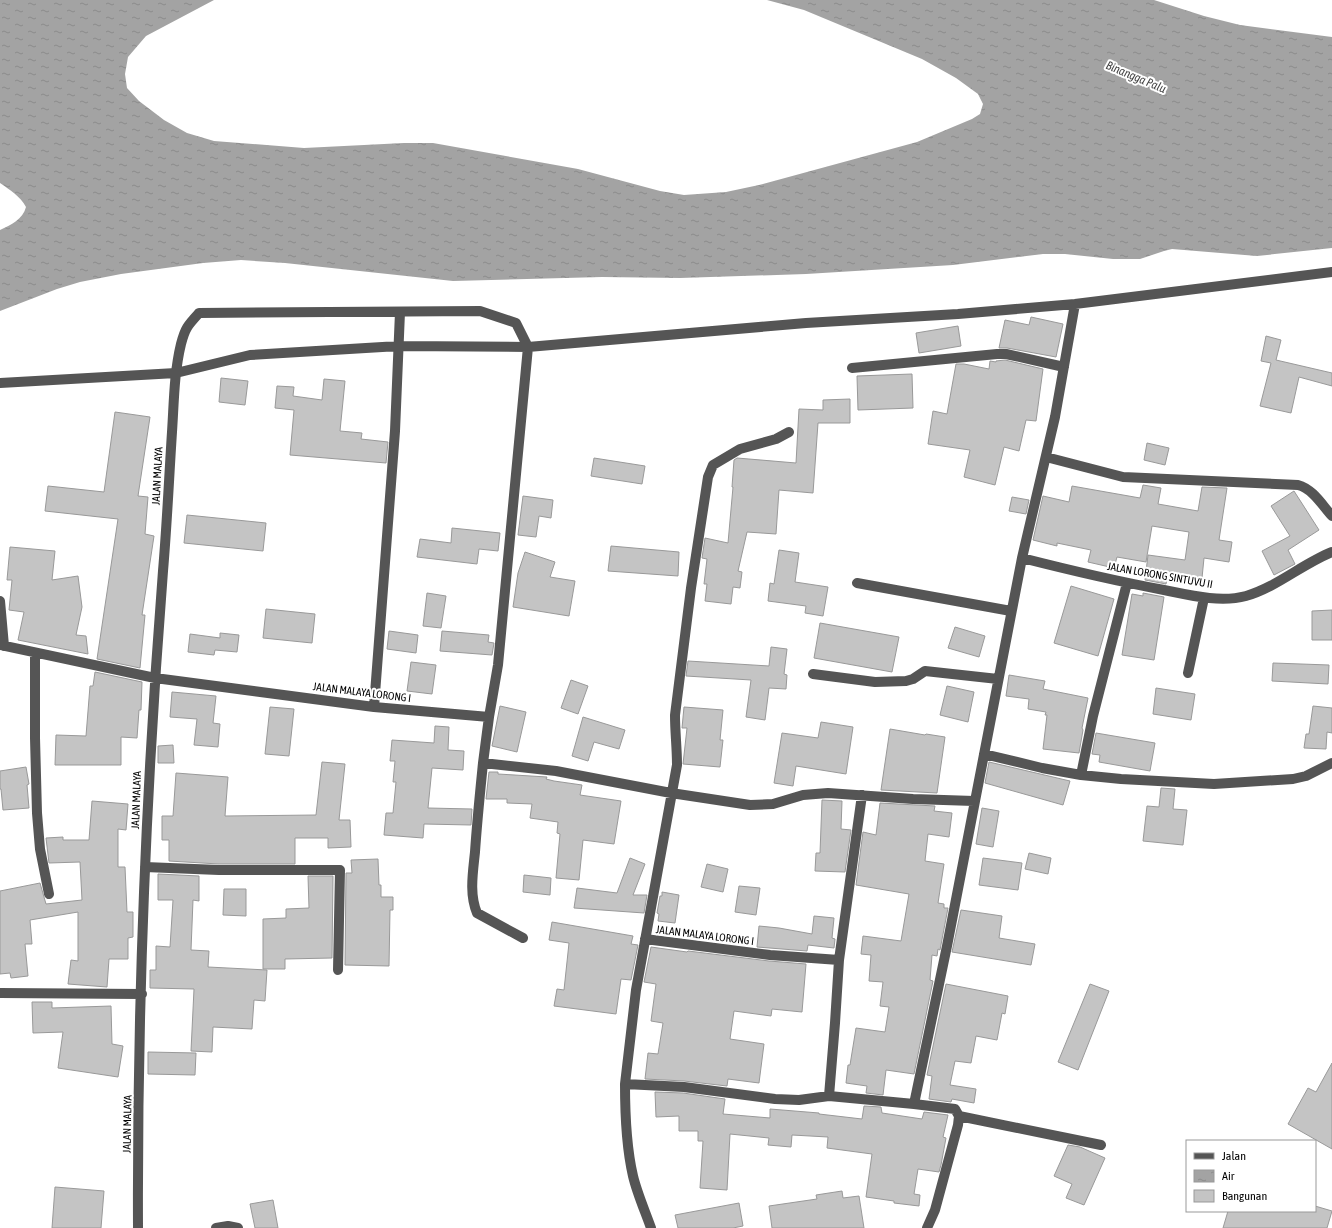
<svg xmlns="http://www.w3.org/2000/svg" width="1332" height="1228" viewBox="0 0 1332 1228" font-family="'Asap Condensed',sans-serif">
	<defs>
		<pattern id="water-ripples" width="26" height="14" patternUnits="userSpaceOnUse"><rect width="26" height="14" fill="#a3a3a3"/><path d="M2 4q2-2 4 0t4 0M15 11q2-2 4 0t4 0" fill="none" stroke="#8b8b8b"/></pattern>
	</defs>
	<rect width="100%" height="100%" fill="#fff"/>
	<path fill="url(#water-ripples)" d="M 0,0 L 214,0 L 146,36 L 128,57 L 125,74 L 127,88 L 139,101 L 164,120 L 187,133 L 214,141 L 304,148 L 404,143 L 433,143 L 578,169 L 660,191 L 684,195 L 726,192 L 759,185 L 917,142 L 972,119 L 980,114 L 983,104 L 978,94 L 956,78 L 922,59 L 804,10 L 767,0 L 1154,0 L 1204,16 L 1240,25 L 1332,37 L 1332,248 L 1257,256 L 1172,249 L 1164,251 L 1140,259 L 1113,259 L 1065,254 L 1043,254 L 953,265 L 806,274 L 680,278 L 602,277 L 453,281 L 285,263 L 241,260 L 203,263 L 121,274 L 80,282 L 57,289 L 0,311 L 0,230 C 11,225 23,219 26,207 C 20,196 10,190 0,183 Z"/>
	<path fill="#c4c4c4" stroke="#999" d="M 1031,317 L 1063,324 L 1056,357 L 1007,348 L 999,348 L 1005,320 L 1029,325 Z
		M 958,326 L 961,346 L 919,353 L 916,333 Z
		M 1266,336 L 1281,340 L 1276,360 L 1332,373 L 1332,386 L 1299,377 L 1291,413 L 1260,406 L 1271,363 L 1261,361 Z
		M 1005,360 L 1043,369 L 1036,421 L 1026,420 L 1019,451 L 1004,447 L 995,485 L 964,477 L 970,450 L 928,444 L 933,411 L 947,414 L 956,364 L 964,364 L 989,369 L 990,361 L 996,362 L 996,361 Z
		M 912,374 L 913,408 L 858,410 L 857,376 Z
		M 221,378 L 248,381 L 245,405 L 219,402 Z
		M 324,379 L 345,381 L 340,431 L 362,433 L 361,439 L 388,442 L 386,463 L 290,455 L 294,410 L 275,408 L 277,386 L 294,387 L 293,396 L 322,400 Z
		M 850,399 L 850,423 L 818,423 L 813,493 L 779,490 L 776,534 L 747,532 L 738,571 L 742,572 L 740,588 L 733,587 L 731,604 L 705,601 L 707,584 L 704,584 L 707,559 L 702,558 L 705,538 L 728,543 L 733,487 L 732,487 L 734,460 L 737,458 L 796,463 L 799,409 L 823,410 L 823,400 Z
		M 115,412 L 150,417 L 138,496 L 148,497 L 145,534 L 154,536 L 142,615 L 145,615 L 140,668 L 97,659 L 118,519 L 45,511 L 48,486 L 104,492 Z
		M 1147,443 L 1169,448 L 1165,465 L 1144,460 Z
		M 594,458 L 645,466 L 642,484 L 591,476 Z
		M 1143,485 L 1161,488 L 1158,504 L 1198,511 L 1202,487 L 1227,488 L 1219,540 L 1232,542 L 1229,562 L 1204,558 L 1202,578 L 1181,575 L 1181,580 L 1167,579 L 1166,584 L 1145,580 L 1148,555 L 1185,560 L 1189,532 L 1152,526 L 1146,562 L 1117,557 L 1114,568 L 1088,562 L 1091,550 L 1057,543 L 1057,546 L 1033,540 L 1043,496 L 1069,502 L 1072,486 L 1140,498 Z
		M 1294,491 L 1319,530 L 1288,550 L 1295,564 L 1274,575 L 1262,551 L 1290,536 L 1271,506 Z
		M 523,496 L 553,500 L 551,518 L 539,516 L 536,537 L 518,535 Z
		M 1012,497 L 1029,500 L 1026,514 L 1009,511 Z
		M 187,515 L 266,523 L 263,551 L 184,543 Z
		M 452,528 L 500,533 L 498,551 L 479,549 L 477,564 L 417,557 L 420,539 L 451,543 Z
		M 611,546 L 679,552 L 678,576 L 608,571 Z
		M 10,547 L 55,551 L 52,580 L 78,576 L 82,607 L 76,635 L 86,636 L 88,654 L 18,640 L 24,612 L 9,610 L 12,580 L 7,580 Z
		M 779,550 L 799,553 L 795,582 L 828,587 L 823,616 L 805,613 L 806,606 L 768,601 L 770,583 L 774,584 Z
		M 525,552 L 555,562 L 550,577 L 575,581 L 569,616 L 513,607 L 518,573 Z
		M 1071,586 L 1114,599 L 1098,656 L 1054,643 Z
		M 427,593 L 446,596 L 441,628 L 423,626 Z
		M 1143,593 L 1164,597 L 1154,660 L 1122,655 L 1132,594 L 1143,596 Z
		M 266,609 L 315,614 L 312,643 L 263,638 Z
		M 1332,610 L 1332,640 L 1312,640 L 1312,611 Z
		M 820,623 L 899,637 L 892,672 L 814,658 Z
		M 955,627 L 985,636 L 979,657 L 948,648 Z
		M 389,631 L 418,635 L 416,653 L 387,649 Z
		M 442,631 L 489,635 L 488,642 L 494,643 L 492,655 L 440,651 Z
		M 220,633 L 239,635 L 237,652 L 215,650 L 214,655 L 188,652 L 190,634 L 220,638 Z
		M 771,647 L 787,649 L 784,674 L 787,675 L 786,689 L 769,688 L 765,720 L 746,717 L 751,680 L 686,676 L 688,661 L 769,666 Z
		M 411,662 L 436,665 L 432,694 L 407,691 Z
		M 1273,663 L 1329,665 L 1328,684 L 1272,681 Z
		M 95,672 L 142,682 L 141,710 L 139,710 L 137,738 L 121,737 L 121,765 L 55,765 L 56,735 L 86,736 L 90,686 L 93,686 Z
		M 1009,675 L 1045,681 L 1043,689 L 1088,698 L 1082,728 L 1083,730 L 1079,753 L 1043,749 L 1047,715 L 1045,715 L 1046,712 L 1028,709 L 1029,699 L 1006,696 Z
		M 571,680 L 588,686 L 578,714 L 561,708 Z
		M 947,686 L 974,692 L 968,722 L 940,715 Z
		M 1156,688 L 1195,694 L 1191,720 L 1153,714 Z
		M 172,692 L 216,696 L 213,723 L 220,724 L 218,747 L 194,745 L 197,719 L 170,717 Z
		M 500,706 L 526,712 L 517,752 L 492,746 Z
		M 1313,706 L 1332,708 L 1332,733 L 1327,732 L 1326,749 L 1304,748 L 1306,734 L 1309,734 Z
		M 270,707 L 294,709 L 289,756 L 265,754 Z
		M 684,707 L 723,710 L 720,740 L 723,740 L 720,767 L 683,764 L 687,728 L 682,728 Z
		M 583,717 L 625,730 L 619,749 L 594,742 L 588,761 L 572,756 Z
		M 821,722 L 853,727 L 846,774 L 796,766 L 793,786 L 774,783 L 782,733 L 818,738 Z
		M 435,726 L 449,727 L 448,750 L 464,751 L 463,770 L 432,768 L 428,808 L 472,809 L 471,825 L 424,824 L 423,838 L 384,835 L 386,813 L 393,813 L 396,782 L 393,782 L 395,761 L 390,761 L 392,740 L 434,743 Z
		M 890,729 L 925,735 L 926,734 L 945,737 L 937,793 L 881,790 Z
		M 1096,733 L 1155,743 L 1150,771 L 1099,762 L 1100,755 L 1092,754 Z
		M 173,745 L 174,763 L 158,763 L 158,746 Z
		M 322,762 L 345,764 L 339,820 L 350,820 L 351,847 L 328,848 L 328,838 L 295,838 L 295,864 L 219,864 L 169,861 L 169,840 L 162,840 L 162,816 L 173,816 L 176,773 L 228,777 L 225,816 L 316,815 Z
		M 989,762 L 1070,781 L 1063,805 L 985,783 Z
		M 26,767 L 29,784 L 27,785 L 29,808 L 3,810 L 1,789 L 0,789 L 0,771 Z
		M 489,772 L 498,772 L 498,774 L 547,777 L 546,779 L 554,781 L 582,785 L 580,795 L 621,801 L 614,844 L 583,840 L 579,880 L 556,878 L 560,834 L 557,833 L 558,822 L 530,818 L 532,804 L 507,803 L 507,799 L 486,799 Z
		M 1161,788 L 1175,789 L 1173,809 L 1187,810 L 1183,845 L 1143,841 L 1147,806 L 1159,807 Z
		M 822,800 L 842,801 L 841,829 L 851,830 L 845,872 L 815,871 L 816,853 L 820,853 Z
		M 92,801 L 128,804 L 126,830 L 118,829 L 118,867 L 125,867 L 127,912 L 133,912 L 133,937 L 128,938 L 128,959 L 109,959 L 107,987 L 68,984 L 71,960 L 78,961 L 78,912 L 30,920 L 32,944 L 25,944 L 28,976 L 11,978 L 10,973 L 0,974 L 0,891 L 40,883 L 46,904 L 82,900 L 80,862 L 49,863 L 46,838 L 63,837 L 63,840 L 89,840 Z
		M 880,803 L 935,806 L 934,811 L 952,813 L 949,837 L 928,834 L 925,861 L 944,864 L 938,903 L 944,904 L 944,908 L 948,908 L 940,950 L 938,949 L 937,956 L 932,955 L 930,980 L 933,981 L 914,1074 L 886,1070 L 883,1095 L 866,1093 L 867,1086 L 846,1083 L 848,1065 L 850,1065 L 856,1028 L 885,1032 L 889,1007 L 880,1006 L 883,982 L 869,981 L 871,955 L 861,954 L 863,936 L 901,941 L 909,894 L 856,885 L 863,832 L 876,835 Z
		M 982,808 L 999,811 L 993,847 L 976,844 Z
		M 1029,853 L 1051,858 L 1048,874 L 1025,869 Z
		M 630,858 L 645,864 L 633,895 L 647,895 L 644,913 L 574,908 L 577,888 L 617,893 Z
		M 983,858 L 1022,863 L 1018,890 L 979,885 Z
		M 378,859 L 379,885 L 381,885 L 381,897 L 393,897 L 393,910 L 390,910 L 389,966 L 345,965 L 346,873 L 352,873 L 351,860 Z
		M 707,864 L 728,869 L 723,892 L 701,887 Z
		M 158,874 L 199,876 L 199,901 L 193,900 L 191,950 L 209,951 L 208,967 L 267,970 L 265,1001 L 254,1000 L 252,1029 L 213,1027 L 212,1052 L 191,1051 L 194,989 L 150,988 L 150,970 L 156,970 L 156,946 L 170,947 L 173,900 L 158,900 Z
		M 524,875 L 551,878 L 550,895 L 523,892 Z
		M 308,876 L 333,876 L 332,958 L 285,959 L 285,969 L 263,969 L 263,919 L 286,918 L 286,909 L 309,908 Z
		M 739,886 L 760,888 L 756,915 L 735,912 Z
		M 224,889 L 246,889 L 246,916 L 223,915 Z
		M 662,892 L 679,895 L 675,923 L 658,921 L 659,914 L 657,913 L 660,896 L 662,896 Z
		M 961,910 L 1002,916 L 999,938 L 1035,944 L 1031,965 L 952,952 Z
		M 814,916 L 834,918 L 832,938 L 835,939 L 834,948 L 808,945 L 807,951 L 757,947 L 759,926 L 779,928 L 812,934 Z
		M 552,922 L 633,936 L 631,944 L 638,945 L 631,980 L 621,979 L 616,1014 L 554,1006 L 557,989 L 564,990 L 569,943 L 549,940 Z
		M 651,947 L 687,952 L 688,951 L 769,961 L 806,964 L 802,1012 L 772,1009 L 771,1016 L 734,1011 L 730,1039 L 764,1044 L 759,1083 L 728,1079 L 727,1086 L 684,1081 L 645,1079 L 648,1053 L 658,1054 L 663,1023 L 651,1021 L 656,984 L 644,982 Z
		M 946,984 L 1008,996 L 1005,1014 L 1002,1013 L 997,1040 L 976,1036 L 971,1063 L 955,1061 L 950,1085 L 976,1089 L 974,1103 L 952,1099 L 951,1102 L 929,1099 L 932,1076 L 927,1075 Z
		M 1090,984 L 1109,991 L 1078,1070 L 1058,1062 Z
		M 32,1002 L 52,1002 L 52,1008 L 111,1006 L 112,1044 L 123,1046 L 118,1077 L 58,1068 L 63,1032 L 33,1033 Z
		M 148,1052 L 196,1053 L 195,1075 L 148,1074 Z
		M 1332,1063 L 1332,1149 L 1288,1124 L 1308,1088 L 1316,1092 Z
		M 655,1092 L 683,1093 L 725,1099 L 723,1114 L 770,1118 L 770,1109 L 819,1113 L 819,1114 L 862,1119 L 864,1106 L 881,1107 L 882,1113 L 922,1119 L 924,1112 L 948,1115 L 943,1137 L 946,1138 L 941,1165 L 939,1172 L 918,1169 L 914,1194 L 920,1195 L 919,1206 L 894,1203 L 894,1201 L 866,1197 L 872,1154 L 827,1148 L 828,1137 L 792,1135 L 791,1147 L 768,1145 L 769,1138 L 730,1134 L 727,1190 L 700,1188 L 703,1141 L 698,1141 L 698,1131 L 679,1131 L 679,1116 L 656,1117 Z
		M 1068,1145 L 1080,1147 L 1105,1158 L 1084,1205 L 1066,1198 L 1072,1184 L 1054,1176 Z
		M 55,1187 L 104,1191 L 101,1228 L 52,1228 Z
		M 842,1191 L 843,1198 L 859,1196 L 864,1228 L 772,1228 L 769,1206 L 817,1199 L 816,1195 Z
		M 273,1200 L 278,1228 L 255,1228 L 250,1204 Z
		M 739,1203 L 743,1226 L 733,1228 L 678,1228 L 675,1215 Z
		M 1315,1206 L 1332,1211 L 1327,1228 L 1223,1228 L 1228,1211 L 1315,1211 Z"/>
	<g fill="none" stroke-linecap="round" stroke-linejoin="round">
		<path stroke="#555" stroke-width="10" d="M 852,368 L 997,354 L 1006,354 L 1064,367
			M 0,383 L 176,373 L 250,355 L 399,346 L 528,347 L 806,323 L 958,314 L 1075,304 L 1332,272
			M 789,432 L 776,439 L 740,449 L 713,465 L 708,477 L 691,588 L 675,715 C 675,732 677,748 677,765 L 636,990 L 625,1084 L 684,1087 L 775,1099 L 799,1100 L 829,1096 L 914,1104 L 947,946 L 1022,558 L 1055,417 L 1075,304
			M 1046,457 L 1123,477 L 1298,485 C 1313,489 1322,505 1332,516
			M 1022,558 C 1069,570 1116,581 1164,590 C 1189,595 1220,603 1246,596 C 1277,587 1302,564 1332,552
			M 857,583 L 1011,611
			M 0,601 L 4,646
			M 0,645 L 155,678 L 374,707 L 489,717 L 483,763 L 556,771 L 671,793 L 750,805 L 773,804 L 803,795 L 828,793 L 913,799 L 974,801
			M 35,653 L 35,738 L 37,813 L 40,849 L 49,894
			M 1188,673 L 1204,598
			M 813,674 L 875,682 L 906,681 L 913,679 L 925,671 L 998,679
			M 374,707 L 395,431 L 400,312
			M 984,754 L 1042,768 L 1081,775 L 1121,779 L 1214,784 L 1293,779 L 1306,776 L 1332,763
			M 483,763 C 480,793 477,822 475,852 C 473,872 469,894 477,913 L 523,938
			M 1081,775 L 1093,716 L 1127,583
			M 145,867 L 219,870 L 340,870 L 338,970
			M 645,939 L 770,955 L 839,960
			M 0,993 L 142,994
			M 625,1084 C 625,1115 626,1146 633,1176 C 637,1193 645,1211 651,1228
			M 829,1096 L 835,1023 L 839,960 L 862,795
			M 914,1104 L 955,1109 L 959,1116 L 958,1125 L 935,1210 L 927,1228
			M 959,1116 L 1101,1145
			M 138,1228 C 137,1009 146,789 163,571 C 167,524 169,478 172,432 C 174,402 174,373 181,344 C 185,328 188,325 199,313 L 480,311 L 516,323 L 528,347 L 498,665 L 489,717
			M 216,1228 L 228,1226 L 238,1228"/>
	</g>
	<g text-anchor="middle" stroke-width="4" stroke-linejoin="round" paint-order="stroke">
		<g font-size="11" fill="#000" stroke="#fff">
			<text transform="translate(157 476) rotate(-87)" y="4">JALAN MALAYA</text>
			<text transform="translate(1160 575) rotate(10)" y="4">JALAN LORONG SINTUVU II</text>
			<text transform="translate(362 692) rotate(7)" y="4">JALAN MALAYA LORONG I</text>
			<text transform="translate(136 800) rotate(-88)" y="4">JALAN MALAYA</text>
			<text transform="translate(705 935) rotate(7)" y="4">JALAN MALAYA LORONG I</text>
			<text transform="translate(127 1124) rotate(-89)" y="4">JALAN MALAYA</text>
		</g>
		<g font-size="12" font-style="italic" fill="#444" stroke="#fff">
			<text transform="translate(1136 77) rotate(23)" y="4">Binangga Palu</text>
		</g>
	</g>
	<rect x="1186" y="1140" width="130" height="72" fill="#ffffff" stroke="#999999"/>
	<rect x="1194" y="1153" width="20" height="6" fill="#555555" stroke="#999999"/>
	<text x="1222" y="1160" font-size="12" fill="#000000">Jalan</text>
	<rect x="1194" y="1170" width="20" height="12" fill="url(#water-ripples)" stroke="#999999"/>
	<text x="1222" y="1180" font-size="12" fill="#000000">Air</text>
	<rect x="1194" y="1190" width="20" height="12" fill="#c4c4c4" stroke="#999999"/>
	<text x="1222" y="1200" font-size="12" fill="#000000">Bangunan</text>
</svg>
